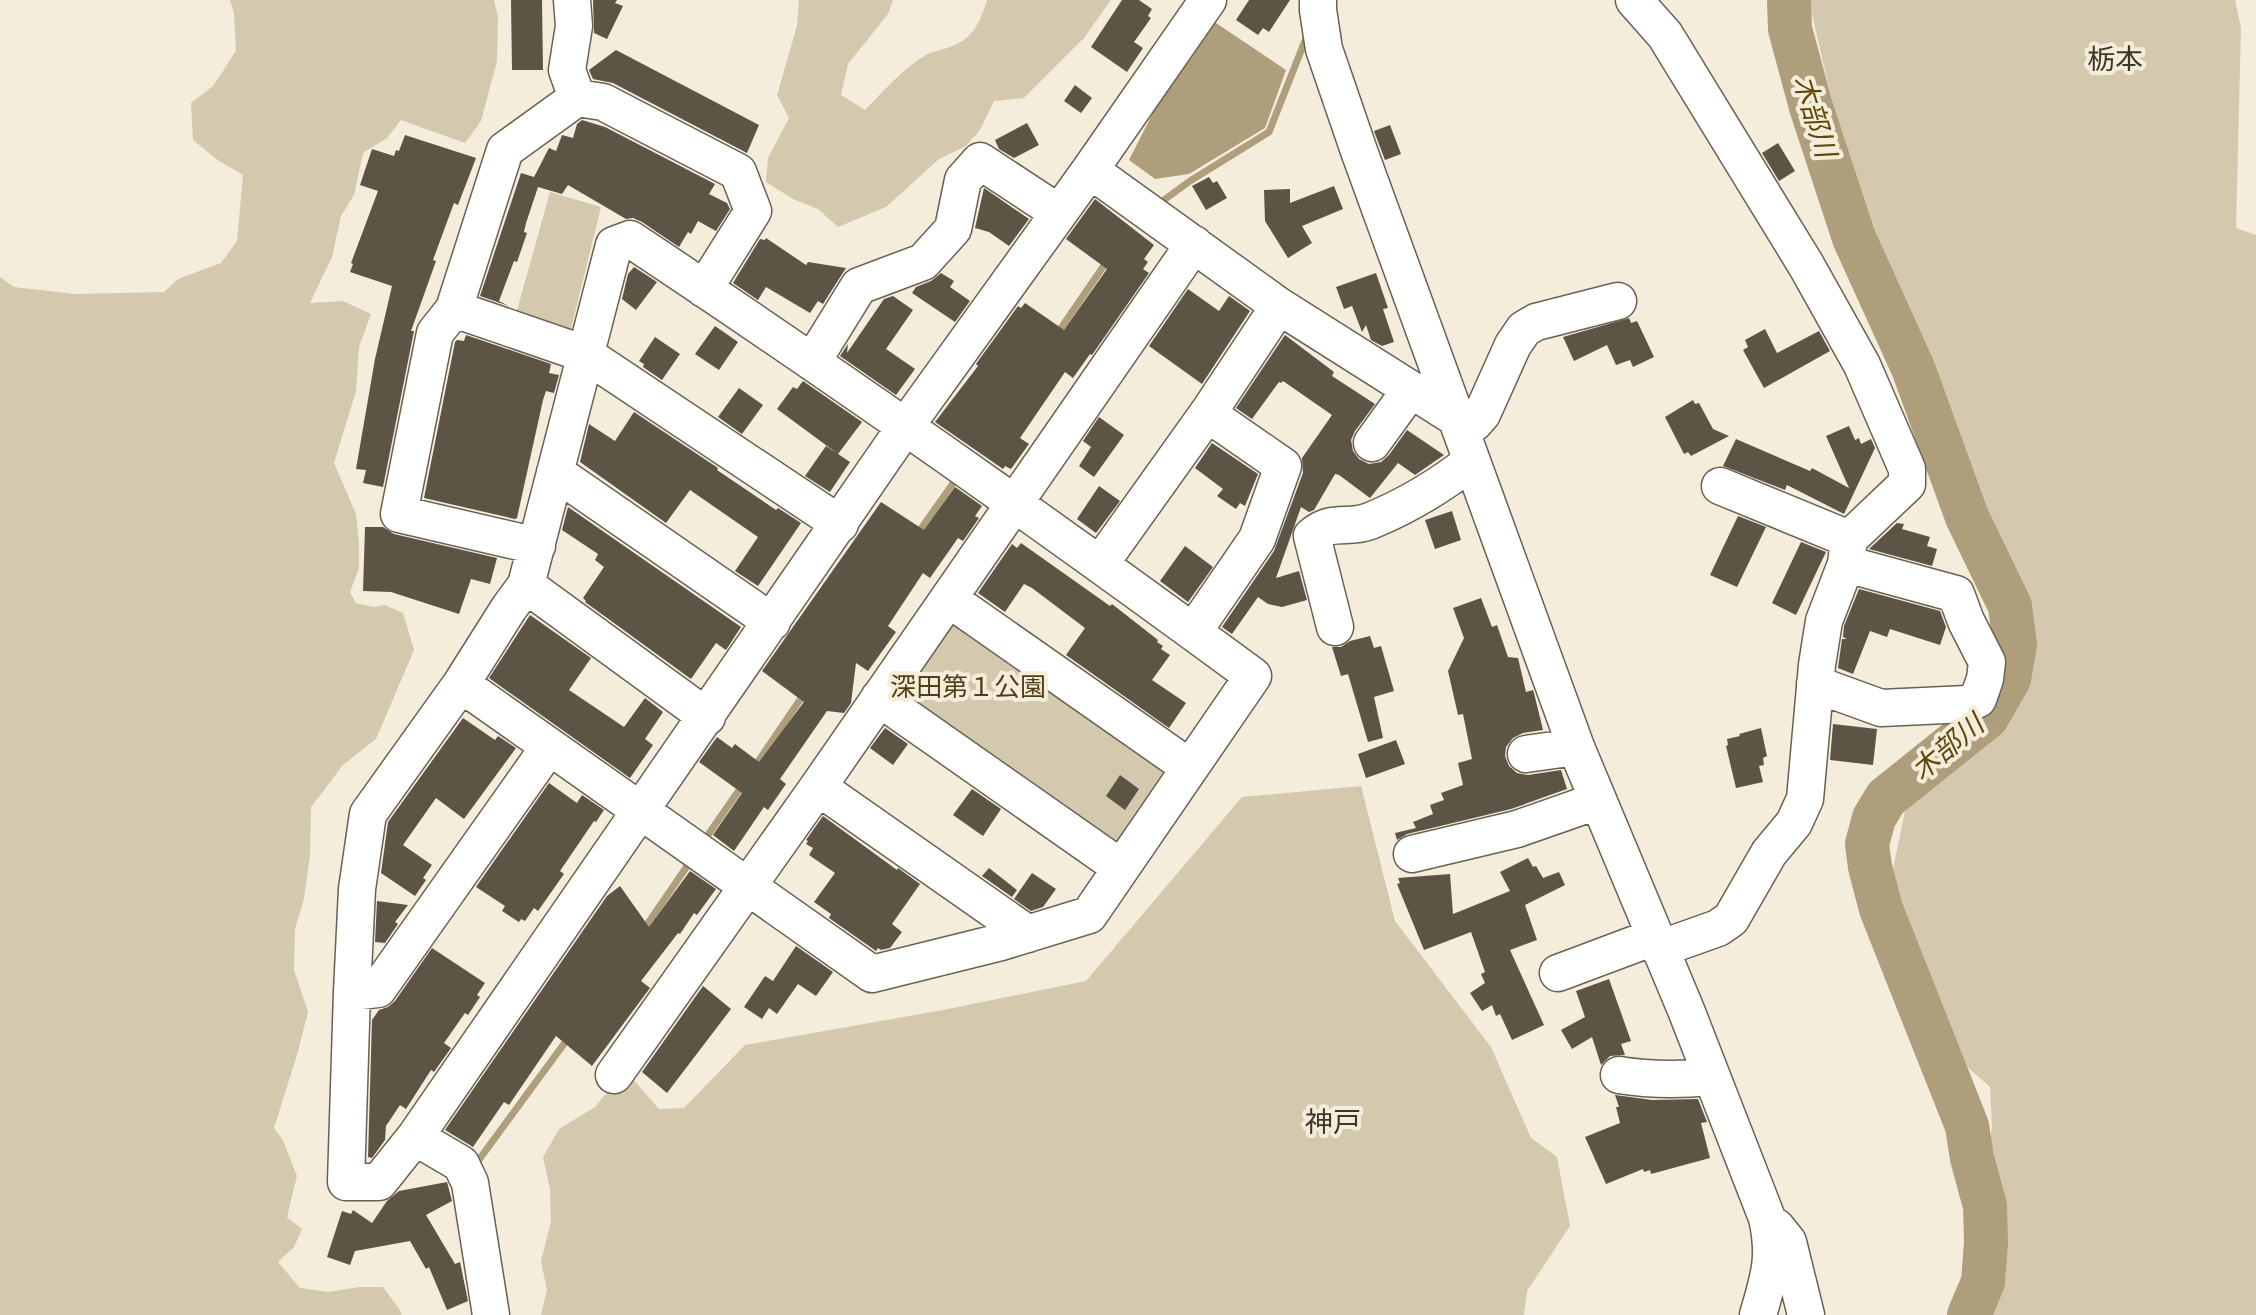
<svg xmlns="http://www.w3.org/2000/svg" width="2256" height="1315" viewBox="0 0 2256 1315" font-family="'Source Sans 3','Noto Sans JP',sans-serif">
	<rect width="100%" height="100%" fill="#f5eddb"/>
	<path fill="#d4c8ae" d="M 230,0 L 494,0 L 498,17 L 497,61 L 481,121 L 465,143 L 401,120 L 387,138 L 363,153 L 354,195 L 341,216 L 332,257 L 310,303 L 343,301 L 371,314 L 359,347 L 356,391 L 334,463 L 356,514 L 359,543 L 359,568 L 350,592 L 356,603 L 374,607 L 385,605 L 403,613 L 414,650 L 376,739 L 343,765 L 311,807 L 310,855 L 304,899 L 295,929 L 294,970 L 308,1012 L 297,1055 L 274,1128 L 283,1140 L 297,1176 L 287,1217 L 302,1229 L 294,1247 L 278,1262 L 300,1288 L 328,1292 L 359,1287 L 383,1287 L 400,1310 L 402,1315 L 0,1315 L 0,277 L 14,287 L 75,294 L 164,292 L 178,279 L 221,263 L 237,241 L 243,175 L 219,161 L 193,140 L 191,103 L 213,86 L 236,51 L 234,13 Z
		M 799,0 L 893,0 L 888,14 L 848,64 L 841,95 L 865,110 C 884,91 902,69 926,55 C 931,52 937,51 944,49 C 973,40 978,27 987,0 L 1111,0 L 1084,38 L 1024,98 L 994,101 L 980,130 L 966,146 L 939,159 L 886,207 L 838,227 L 818,209 L 793,199 L 766,182 L 768,158 L 789,118 L 777,95 L 797,26 Z
		M 1811,0 L 2235,0 L 2241,28 L 2236,228 L 2256,235 L 2256,1315 L 1965,1315 L 1976,1296 L 1991,1229 L 1984,1177 L 1992,1127 L 1990,1087 L 1937,1040 L 1886,904 L 1908,796 L 1924,752 L 1974,722 L 2015,685 L 2029,649 L 2029,608 L 1990,521 L 1933,359 L 1876,237 L 1836,118 L 1811,10 Z
		M 550,192 L 601,207 L 571,329 L 562,337 L 514,321 Z
		M 957,617 L 1166,763 L 1167,775 L 1120,843 L 1109,847 L 900,702 L 900,688 Z
		M 1361,786 L 1395,921 L 1491,1047 L 1531,1138 L 1557,1157 L 1570,1226 L 1527,1291 L 1524,1315 L 541,1315 L 547,1290 L 541,1261 L 551,1221 L 550,1189 L 543,1157 L 559,1129 L 595,1107 L 610,1089 L 631,1077 L 659,1109 L 684,1108 L 745,1045 L 943,1010 L 1086,981 L 1242,797 Z"/>
	<path fill="#ae9e7c" d="M 1213,21 L 1286,70 L 1265,128 L 1189,174 L 1155,179 L 1129,160 L 1166,87 Z"/>
	<g fill="none" stroke-linecap="round" stroke-linejoin="round">
		<path stroke="#ae9e7c" stroke-width="7" d="M 1157,205 L 1190,181 L 1269,132 L 1308,33
			M 1057,334 L 1107,261
			M 918,533 L 959,475
			M 755,766 L 804,694
			M 703,842 L 744,783
			M 642,932 L 692,859
			M 479,1167 L 478,1161 L 569,1037"/>
		<path stroke="#ae9e7c" stroke-width="44" d="M 1789,0 L 1790,29 L 1811,107 L 1854,238 L 1913,368 L 1967,517 L 2010,606 L 2015,645 L 2009,679 L 1987,717 L 1886,798 L 1874,818 L 1867,844 L 1870,867 L 1881,909 L 1967,1126 L 1972,1158 L 1985,1206 L 1986,1242 L 1983,1282 L 1969,1315"/>
	</g>
	<path fill="#5c5546" d="M 511,0 L 542,0 L 543,70 L 512,70 Z
		M 593,0 L 617,0 L 615,3 L 623,6 L 607,39 L 594,33 Z
		M 1122,0 L 1139,0 L 1152,9 L 1148,16 L 1151,18 L 1134,42 L 1143,48 L 1127,72 L 1091,47 Z
		M 1249,0 L 1290,0 L 1269,32 L 1263,28 L 1258,35 L 1236,20 Z
		M 616,50 L 759,125 L 747,153 L 613,83 L 593,79 L 589,70 Z
		M 1075,85 L 1092,98 L 1081,113 L 1064,101 Z
		M 582,120 L 605,127 L 715,184 L 709,194 L 727,203 L 730,209 L 716,231 L 698,221 L 691,234 L 688,232 L 679,247 L 642,222 L 633,218 L 626,219 L 568,185 L 562,194 L 538,187 L 526,223 L 524,232 L 527,233 L 517,262 L 514,261 L 499,301 L 509,306 L 480,296 L 521,173 L 534,177 L 549,148 L 556,151 L 562,135 L 573,138 L 577,124 Z
		M 1027,123 L 1039,145 L 1014,158 L 999,149 L 995,140 Z
		M 1390,125 L 1401,154 L 1385,160 L 1374,131 Z
		M 405,135 L 476,158 L 458,205 L 454,203 L 433,260 L 436,261 L 411,331 L 414,331 L 383,487 L 363,483 L 366,470 L 356,469 L 375,359 L 392,286 L 350,272 L 353,264 L 351,263 L 378,191 L 360,185 L 372,149 L 394,156 L 396,150 L 399,151 Z
		M 1778,143 L 1795,171 L 1779,181 L 1762,153 Z
		M 1209,177 L 1213,183 L 1217,181 L 1227,198 L 1206,210 L 1192,186 Z
		M 1334,186 L 1343,209 L 1302,226 L 1312,243 L 1288,258 L 1265,221 L 1264,190 L 1290,189 L 1290,203 Z
		M 984,188 L 1029,219 L 1009,246 L 989,232 L 975,228 Z
		M 1095,199 L 1154,245 L 1144,259 L 1148,262 L 1143,269 L 1149,273 L 1092,355 L 1090,354 L 1073,378 L 1065,372 L 1020,438 L 1029,444 L 1011,469 L 1005,466 L 1003,469 L 935,422 L 978,366 L 976,364 L 1018,306 L 1021,308 L 1025,303 L 1064,330 L 1107,269 L 1066,239 Z
		M 766,238 L 806,265 L 808,262 L 846,268 L 823,304 L 818,301 L 810,313 L 766,287 L 758,300 L 733,283 L 760,239 L 765,240 Z
		M 634,267 L 657,282 L 636,310 L 622,299 L 628,274 Z
		M 941,273 L 954,281 L 950,287 L 970,301 L 955,322 L 912,293 L 916,287 L 931,281 Z
		M 1376,273 L 1388,308 L 1383,309 L 1394,342 L 1382,346 L 1371,340 L 1366,325 L 1362,332 L 1352,306 L 1344,309 L 1336,287 Z
		M 1188,289 L 1219,311 L 1229,296 L 1250,311 L 1202,384 L 1149,346 Z
		M 893,296 L 913,310 L 886,349 L 915,369 L 896,395 L 840,356 L 848,344 L 847,353 L 884,299 Z
		M 1629,318 L 1631,323 L 1637,321 L 1654,357 L 1633,367 L 1630,360 L 1616,365 L 1607,345 L 1574,361 L 1563,337 Z
		M 715,326 L 738,342 L 719,370 L 695,354 Z
		M 1765,329 L 1777,353 L 1819,331 L 1830,351 L 1764,388 L 1743,350 L 1748,347 L 1745,340 Z
		M 466,335 L 551,364 L 549,373 L 559,375 L 554,393 L 546,391 L 543,400 L 517,518 L 515,519 L 424,498 L 455,342 L 457,340 L 464,341 Z
		M 1285,335 L 1334,372 L 1332,376 L 1375,404 L 1355,431 L 1351,440 L 1353,451 L 1359,459 L 1369,464 L 1381,462 L 1389,455 L 1407,430 L 1444,455 L 1415,475 L 1398,463 L 1370,498 L 1339,475 L 1335,474 L 1314,510 L 1309,512 L 1301,507 L 1276,578 L 1299,571 L 1307,600 L 1282,607 L 1268,604 L 1258,597 L 1232,634 L 1222,627 L 1274,551 L 1303,473 L 1302,458 L 1332,415 L 1283,381 L 1281,383 L 1279,382 L 1252,419 L 1236,408 Z
		M 655,337 L 680,354 L 662,380 L 643,367 L 644,364 L 639,361 Z
		M 803,381 L 862,422 L 838,454 L 850,462 L 830,492 L 805,476 L 826,446 L 838,454 L 777,409 L 793,387 L 797,389 Z
		M 739,388 L 763,405 L 742,434 L 718,417 Z
		M 1693,400 L 1695,404 L 1699,403 L 1713,429 L 1729,436 L 1691,456 L 1688,452 L 1684,454 L 1665,417 Z
		M 634,412 L 718,468 L 717,470 L 776,510 L 778,508 L 801,523 L 758,586 L 735,571 L 758,537 L 690,490 L 666,523 L 580,462 L 589,424 L 615,441 Z
		M 1099,417 L 1124,435 L 1094,477 L 1079,466 L 1091,447 L 1083,441 Z
		M 1849,426 L 1855,440 L 1859,438 L 1861,444 L 1871,439 L 1875,448 L 1844,514 L 1787,485 L 1785,490 L 1723,466 L 1736,439 L 1810,471 L 1812,468 L 1849,488 L 1826,436 Z
		M 1212,443 L 1258,474 L 1245,506 L 1240,503 L 1236,509 L 1217,496 L 1223,489 L 1195,468 Z
		M 1099,486 L 1120,501 L 1096,533 L 1077,519 Z
		M 955,487 L 982,506 L 975,516 L 979,518 L 963,541 L 958,538 L 930,578 L 923,573 L 888,626 L 896,632 L 868,671 L 856,663 L 851,703 L 844,713 L 827,711 L 780,779 L 786,784 L 768,810 L 764,807 L 734,851 L 713,835 L 742,793 L 699,762 L 717,737 L 732,748 L 735,744 L 759,762 L 804,702 L 762,671 L 881,502 L 924,530 Z
		M 568,507 L 741,627 L 726,650 L 716,643 L 691,679 L 585,602 L 586,601 L 583,598 L 604,567 L 595,560 L 598,554 L 562,530 Z
		M 1452,511 L 1461,540 L 1435,549 L 1425,520 Z
		M 1738,516 L 1766,527 L 1737,587 L 1710,575 Z
		M 1897,523 L 1904,524 L 1902,529 L 1930,537 L 1927,546 L 1937,549 L 1932,566 L 1869,549 Z
		M 365,527 L 383,527 L 394,534 L 497,558 L 490,584 L 471,579 L 459,614 L 391,592 L 363,591 Z
		M 1801,542 L 1826,552 L 1796,615 L 1772,603 Z
		M 1021,543 L 1110,606 L 1112,604 L 1158,640 L 1157,642 L 1163,646 L 1161,649 L 1170,655 L 1152,680 L 1186,703 L 1169,728 L 1066,655 L 1085,628 L 1032,588 L 1024,584 L 1005,612 L 978,593 L 1012,544 L 1017,548 Z
		M 1185,546 L 1213,567 L 1188,602 L 1160,581 Z
		M 1859,589 L 1940,611 L 1946,627 L 1940,645 L 1890,629 L 1887,637 L 1870,631 L 1853,674 L 1838,668 L 1842,639 L 1847,639 L 1843,637 L 1844,626 Z
		M 1481,598 L 1492,627 L 1497,625 L 1508,657 L 1518,658 L 1526,692 L 1533,690 L 1534,693 L 1543,730 L 1523,733 L 1513,738 L 1506,747 L 1505,756 L 1509,766 L 1517,773 L 1528,775 L 1561,770 L 1567,789 L 1511,809 L 1407,834 L 1397,840 L 1395,833 L 1416,828 L 1413,822 L 1433,814 L 1430,805 L 1444,800 L 1441,793 L 1463,785 L 1458,763 L 1472,759 L 1463,714 L 1458,715 L 1448,671 L 1464,638 L 1453,608 Z
		M 530,615 L 591,658 L 569,690 L 624,727 L 645,698 L 663,712 L 645,739 L 653,745 L 630,778 L 489,678 Z
		M 1370,636 L 1374,648 L 1381,646 L 1394,691 L 1374,697 L 1383,738 L 1368,742 L 1348,674 L 1341,676 L 1332,647 L 1341,647 L 1350,641 Z
		M 463,718 L 495,740 L 498,736 L 516,748 L 464,819 L 436,798 L 403,845 L 432,865 L 423,878 L 426,880 L 415,896 L 381,873 L 388,822 Z
		M 1833,724 L 1877,729 L 1873,765 L 1830,760 Z
		M 885,728 L 908,744 L 893,765 L 870,748 Z
		M 1761,728 L 1767,756 L 1763,758 L 1764,765 L 1759,766 L 1763,782 L 1736,788 L 1726,746 L 1728,745 L 1727,739 L 1740,736 L 1739,734 Z
		M 1396,740 L 1405,764 L 1366,778 L 1358,754 Z
		M 1120,775 L 1139,789 L 1125,810 L 1106,796 Z
		M 549,783 L 577,803 L 582,795 L 604,810 L 596,822 L 594,821 L 560,871 L 564,874 L 538,911 L 534,908 L 525,921 L 521,919 L 519,922 L 502,911 L 505,906 L 476,887 Z
		M 972,789 L 1001,809 L 983,836 L 953,815 Z
		M 823,816 L 897,870 L 898,868 L 920,884 L 892,924 L 902,932 L 890,948 L 881,950 L 878,948 L 876,951 L 829,918 L 831,914 L 814,902 L 835,873 L 809,855 L 813,848 L 806,844 L 808,841 L 806,840 Z
		M 1528,858 L 1533,867 L 1536,866 L 1543,878 L 1559,872 L 1565,885 L 1525,905 L 1537,940 L 1510,950 L 1544,1025 L 1512,1040 L 1500,1014 L 1496,1016 L 1492,1005 L 1482,1011 L 1470,993 L 1485,983 L 1481,974 L 1485,972 L 1471,932 L 1424,950 L 1397,884 L 1400,883 L 1398,878 L 1450,874 L 1453,914 L 1510,891 L 1500,872 Z
		M 989,868 L 1017,890 L 1012,897 L 982,876 Z
		M 690,871 L 716,889 L 697,915 L 694,913 L 680,934 L 678,933 L 641,981 L 650,988 L 592,1066 L 556,1036 L 509,1105 L 504,1102 L 473,1147 L 445,1130 L 607,896 L 620,886 L 649,927 Z
		M 1032,873 L 1056,889 L 1043,907 L 1031,911 L 1014,899 Z
		M 377,901 L 408,905 L 395,922 L 398,924 L 385,943 L 375,942 Z
		M 796,946 L 833,972 L 816,996 L 798,984 L 777,1014 L 769,1008 L 762,1019 L 744,1007 L 765,976 L 773,981 Z
		M 432,948 L 485,983 L 477,995 L 480,997 L 468,1015 L 465,1013 L 444,1043 L 451,1048 L 434,1072 L 431,1070 L 406,1109 L 400,1105 L 386,1126 L 385,1140 L 372,1158 L 368,1157 L 372,1020 L 379,1010 L 388,1007 L 395,1001 Z
		M 1609,979 L 1631,1041 L 1621,1044 L 1625,1055 L 1610,1056 L 1601,1065 L 1592,1037 L 1572,1049 L 1561,1030 L 1585,1017 L 1576,991 Z
		M 703,986 L 731,1009 L 667,1093 L 642,1072 Z
		M 1615,1095 L 1652,1100 L 1698,1099 L 1707,1122 L 1701,1123 L 1710,1158 L 1651,1174 L 1650,1170 L 1644,1172 L 1643,1169 L 1606,1184 L 1585,1137 L 1620,1123 L 1616,1107 L 1619,1107 Z
		M 447,1182 L 452,1201 L 426,1215 L 455,1264 L 460,1262 L 468,1301 L 447,1310 L 429,1267 L 426,1269 L 410,1241 L 355,1251 L 350,1265 L 327,1257 L 342,1211 L 351,1214 L 353,1210 L 372,1223 L 387,1201 L 399,1191 Z"/>
	<g fill="none" stroke-linecap="round" stroke-linejoin="round">
		<g stroke="#696253" stroke-width="39">
			<path id="minor" d="M 572,0 L 574,26 L 567,70 L 577,98
				M 1318,0 L 1318,10 L 1324,49 L 1359,151 L 1576,747 L 1686,1010 L 1767,1218 C 1776,1258 1769,1277 1758,1315
				M 1634,0 L 1665,35 L 1806,265 L 1862,365 L 1907,469 L 1907,484 L 1849,539 L 1846,564 L 1824,621 L 1817,665 L 1805,799 L 1794,823 L 1769,853 L 1731,919 L 1718,928 L 1659,949
				M 1090,170 L 1279,306 L 1456,418
				M 454,309 L 585,354 L 840,524
				M 812,362 L 859,286 L 923,262 L 953,229 L 963,180 L 980,161 L 1059,213
				M 1461,431 L 1474,423 L 1482,414 L 1513,345 L 1524,329 L 1536,322 L 1618,301
				M 1372,443 L 1411,389
				M 555,472 L 772,622
				M 1720,486 L 1849,539
				M 537,546 L 399,514 L 435,333 L 454,309 L 505,150 L 577,98 L 603,102 L 738,172 L 753,211 L 704,289
				M 1100,564 L 1210,410 L 1279,306
				M 526,585 L 707,717
				M 949,599 L 1189,767
				M 1335,627 L 1312,536 C 1332,518 1348,530 1370,521 C 1407,506 1440,486 1472,461
				M 1193,632 L 1257,539 L 1283,466 L 1208,414
				M 461,684 L 872,974 L 1001,942 L 1089,915 L 1253,676 C 1049,526 841,379 630,239 L 614,245 L 526,585 L 509,608 L 461,684 L 368,814 L 357,889 L 352,992 L 346,1182 L 379,1182 L 415,1137 L 905,427 L 1090,170 L 1208,0
				M 1815,684 L 1881,708 L 1967,704 L 1978,699 L 1985,679 L 1987,662 L 1966,621 L 1956,594 L 1846,564
				M 879,698 L 1120,867
				M 1526,754 L 1576,747
				M 818,787 L 1028,934
				M 1412,854 L 1517,829 L 1597,801
				M 1558,973 L 1654,937
				M 352,992 L 378,989 L 549,747
				M 614,1075 L 818,787 L 1194,244
				M 1619,1075 C 1650,1080 1679,1080 1711,1077
				M 415,1137 L 461,1164 L 470,1183 L 491,1315
				M 1776,1227 L 1788,1242 L 1806,1315"/>
		</g>
		<use href="#minor" stroke="#fff" stroke-width="36"/>
	</g>
	<g text-anchor="middle" stroke-width="8" stroke-linejoin="round" paint-order="stroke">
		<g font-size="26" fill="#503e12" stroke="#f5eddb">
			<text x="968" y="696">深田第１公園</text>
		</g>
		<g font-size="28" fill="#3d3728" stroke="#f5eddb">
			<text x="2115" y="69">栃本</text>
			<text x="1333" y="1132">神戸</text>
		</g>
		<g font-size="28" font-style="italic" fill="#5f4807" stroke="#f5eddb">
			<text transform="translate(1815 116) rotate(73)" y="10">木部川</text>
			<text transform="translate(1947 747) rotate(-40)" y="10">木部川</text>
		</g>
	</g>
</svg>
